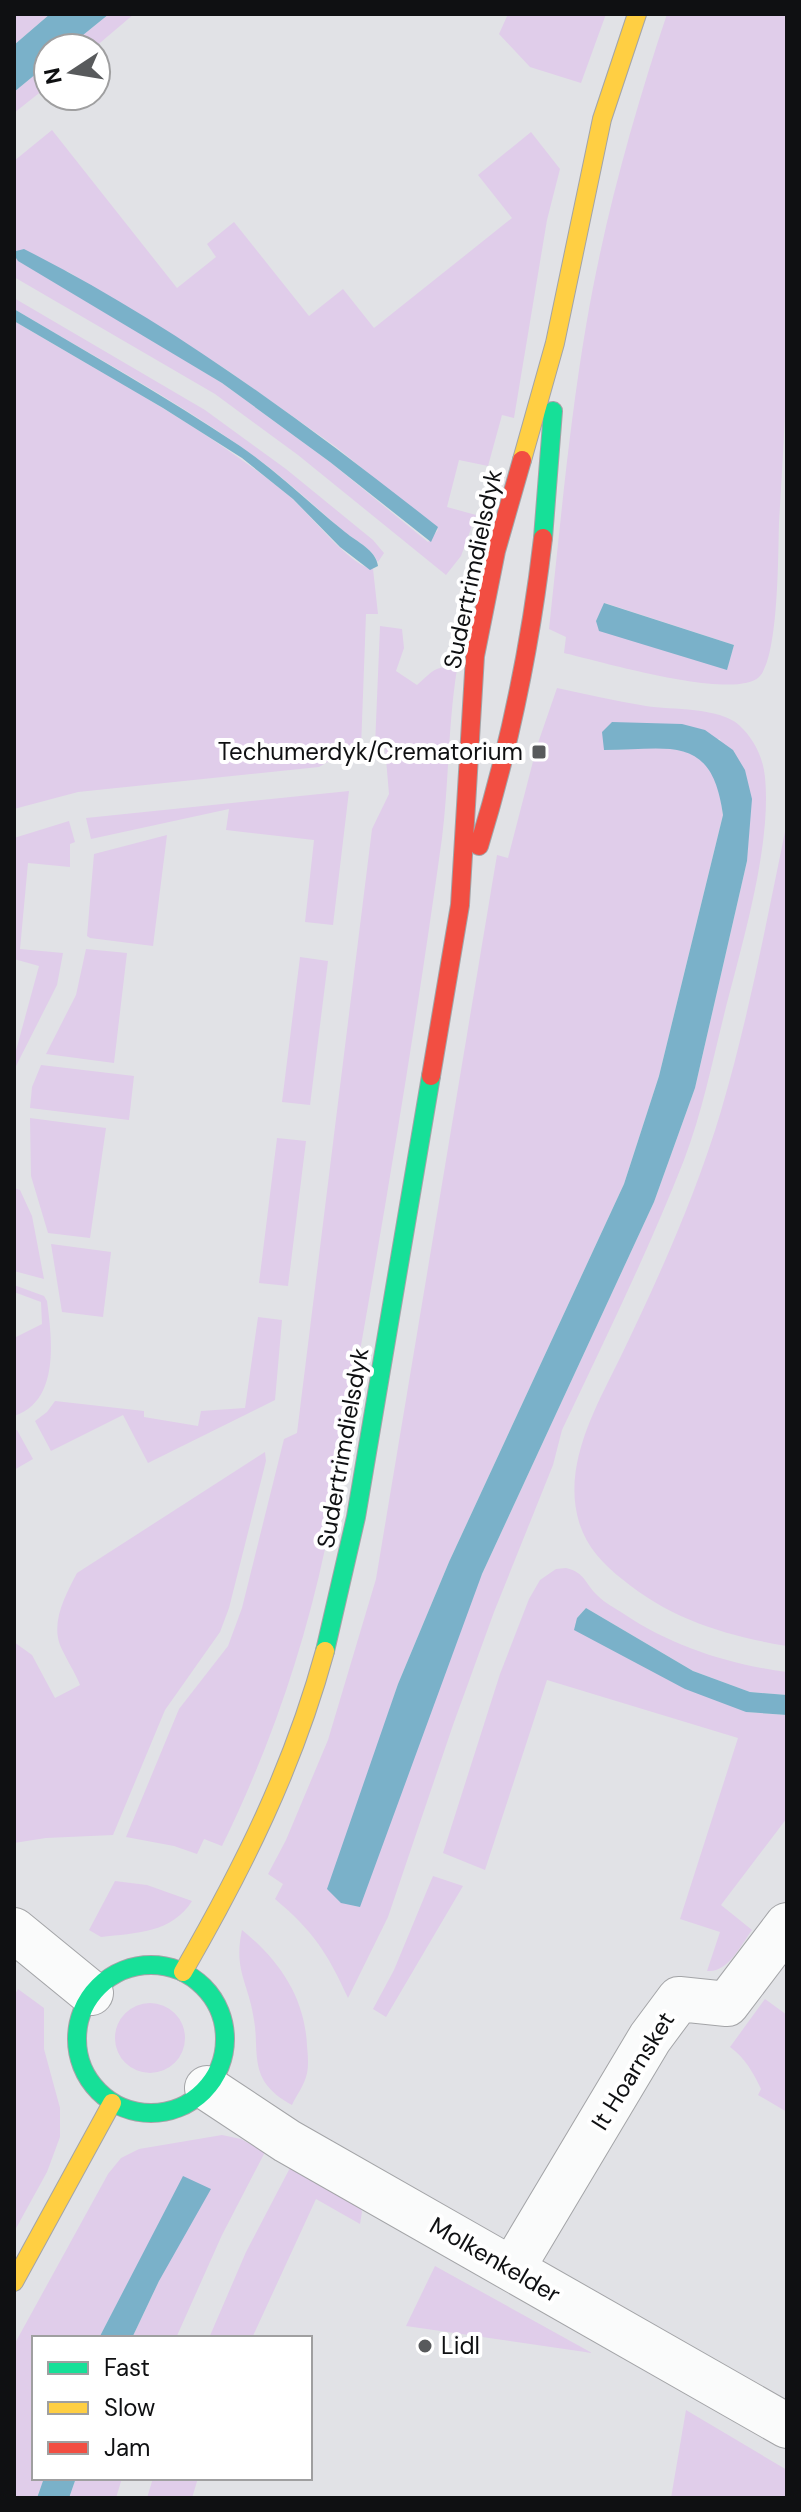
<svg xmlns="http://www.w3.org/2000/svg" width="801" height="2512" viewBox="0 0 801 2512" font-family="'DM Sans',sans-serif">
	<rect width="100%" height="100%" fill="#e1e2e6"/>
	<path fill="#e0cdea" fill-rule="evenodd" d="M 14,14 L 50,14 L 14,45 Z
		M 109,14 L 134,14 L 94,48 L 67,48 Z
		M 508,14 L 606,14 L 581,83 L 530,67 L 499,34 Z
		M 667,14 L 787,14 C 787,133 791,253 787,372 C 785,422 782,472 779,523 C 778,553 779,658 759,677 C 734,701 599,661 564,653 L 566,637 L 549,629 C 560,528 569,426 586,326 C 604,220 633,116 667,14 ZM 605,603 L 734,645 L 727,669 L 596,621 Z
		M 48,64 L 48,86 L 14,113 L 14,92 Z
		M 52,130 L 177,288 L 216,257 L 207,244 L 234,222 L 309,316 L 343,289 L 374,328 L 512,218 L 478,175 L 531,132 L 560,169 L 547,220 L 514,418 L 502,415 L 488,466 L 459,460 L 447,507 L 476,515 L 461,556 L 446,575 L 298,455 L 215,394 L 14,277 L 14,161 ZM 67,271 L 227,370 L 336,447 L 438,530 L 428,542 L 330,462 L 222,383 L 59,283 Z
		M 14,298 L 205,410 L 286,469 L 373,540 L 384,553 L 378,562 C 371,547 354,540 342,530 C 310,502 279,473 244,449 C 171,397 91,355 14,309 Z
		M 14,321 C 107,376 203,426 287,494 C 308,511 350,567 373,569 L 378,614 L 366,614 L 361,748 L 348,750 L 319,767 L 78,792 L 14,809 Z
		M 380,626 L 402,629 L 404,648 L 396,671 L 417,685 C 431,673 436,663 457,669 C 448,725 449,781 442,838 C 419,1004 392,1169 363,1334 C 350,1406 340,1478 325,1549 C 303,1652 268,1752 222,1846 L 204,1839 L 197,1854 L 174,1846 L 126,1837 L 179,1709 L 228,1646 L 242,1608 L 284,1439 L 297,1433 L 372,829 L 389,794 L 385,747 L 375,746 Z
		M 557,688 C 586,694 616,701 646,706 C 672,710 719,707 739,725 C 754,739 763,757 765,777 C 772,846 741,947 724,1015 C 712,1063 702,1113 684,1160 C 648,1252 604,1341 562,1430 L 553,1465 L 494,1612 L 453,1725 L 388,1917 L 348,1998 C 327,1952 313,1931 275,1899 L 283,1884 L 268,1874 L 286,1840 L 328,1740 L 376,1579 L 497,855 L 508,858 L 537,746 ZM 720,739 L 747,861 L 695,1088 L 654,1202 L 482,1574 L 369,1772 L 398,1684 L 449,1562 L 624,1184 L 659,1076 L 723,815 C 721,803 720,790 715,777 C 699,737 638,750 604,750 Z
		M 349,791 L 333,925 L 305,922 L 314,840 L 226,830 L 229,809 L 91,839 L 86,818 Z
		M 69,821 L 75,842 L 70,844 L 70,867 L 28,863 L 20,949 L 63,953 L 57,985 L 14,1070 L 14,1058 L 39,966 L 14,959 L 14,838 Z
		M 787,822 L 787,1646 C 726,1636 670,1619 622,1579 C 603,1564 586,1546 579,1522 C 562,1465 596,1407 621,1356 C 659,1277 696,1195 721,1111 C 749,1016 767,919 787,822 Z
		M 167,835 L 153,946 L 90,938 L 87,936 L 94,854 Z
		M 86,949 L 127,953 L 114,1063 L 46,1054 L 76,995 Z
		M 300,957 L 328,961 L 310,1105 L 282,1102 Z
		M 41,1065 L 134,1076 L 129,1120 L 30,1108 L 32,1087 Z
		M 30,1118 L 106,1128 L 90,1238 L 48,1233 L 31,1176 Z
		M 277,1138 L 306,1141 L 288,1286 L 259,1283 Z
		M 14,1188 L 20,1190 L 32,1216 L 44,1279 L 14,1271 Z
		M 51,1244 L 111,1252 L 103,1317 L 62,1312 Z
		M 14,1285 L 44,1296 L 47,1301 C 52,1339 60,1401 14,1416 L 14,1338 L 42,1324 L 41,1302 L 14,1292 Z
		M 258,1317 L 282,1320 L 275,1400 L 148,1463 L 123,1415 L 51,1451 L 35,1421 L 47,1412 L 55,1401 L 144,1411 L 144,1417 L 198,1426 L 201,1411 L 245,1408 Z
		M 14,1430 L 17,1430 L 33,1459 L 14,1470 Z
		M 265,1452 L 266,1461 L 229,1608 L 220,1632 L 165,1710 L 113,1835 L 46,1838 L 14,1843 L 14,1642 L 32,1655 L 55,1698 L 80,1685 C 75,1672 66,1659 60,1645 C 51,1621 66,1594 77,1573 Z
		M 566,1568 C 586,1573 584,1583 598,1596 C 605,1603 615,1608 624,1614 C 671,1646 731,1665 787,1672 L 787,1695 L 750,1692 L 693,1671 L 586,1608 L 577,1618 L 746,1712 L 787,1715 L 787,1818 L 721,1905 L 752,1930 C 741,1945 728,1973 707,1971 L 720,1932 L 680,1919 L 738,1738 L 547,1680 L 485,1870 L 443,1853 L 500,1674 L 529,1599 L 540,1580 L 556,1569 Z
		M 433,1876 L 463,1886 L 386,2017 L 373,2009 L 394,1970 Z
		M 115,1881 L 147,1885 L 192,1901 C 172,1933 136,1933 101,1937 L 89,1930 Z
		M 242,1930 C 279,1960 305,1997 307,2046 C 308,2056 309,2068 306,2077 C 303,2087 296,2096 292,2105 C 281,2099 271,2092 264,2081 C 253,2062 258,2041 254,2020 C 249,1983 233,1971 242,1930 Z
		M 18,1989 L 44,2008 L 44,2049 L 60,2108 L 60,2137 L 47,2172 L 14,2232 L 14,1996 Z
		M 765,1999 L 787,2015 L 787,2112 L 758,2095 L 761,2089 C 753,2072 745,2058 730,2047 Z
		M115 2038a35 35 0 1 1 70 0a35 35 0 1 1-70 0Z
		M 222,2135 L 241,2139 L 265,2152 L 222,2235 L 176,2338 L 132,2338 L 159,2281 L 184,2176 L 99,2338 L 34,2338 L 34,2478 L 44,2478 L 37,2498 L 14,2498 L 14,2345 L 108,2174 L 121,2158 L 139,2149 Z
		M 291,2166 L 360,2206 L 362,2212 L 360,2224 L 316,2199 L 252,2338 L 209,2338 L 246,2252 Z
		M 435,2266 L 592,2353 L 406,2326 Z
		M 686,2410 L 787,2470 L 787,2498 L 671,2498 Z
		M 76,2478 L 122,2478 L 116,2498 L 69,2498 Z
		M 153,2478 L 198,2478 L 192,2498 L 147,2498 Z"/>
	<path fill="#7ab1c9" d="M 50,14 L 109,14 L 67,48 L 48,48 L 48,64 L 14,92 L 14,45 Z
		M 24,249 C 173,324 307,424 438,527 L 431,542 L 330,462 L 222,383 L 18,261 L 14,255 L 16,251 Z
		M 14,309 C 90,354 167,397 240,446 C 278,472 310,504 345,532 C 357,542 376,550 378,566 L 370,570 L 340,547 L 293,499 L 242,458 L 163,408 L 14,321 Z
		M 604,603 L 734,645 L 727,670 L 599,631 L 596,621 Z
		M 612,722 L 682,724 L 705,730 L 733,750 L 745,770 L 752,799 L 747,861 L 695,1088 L 654,1202 L 482,1574 L 360,1907 L 341,1903 L 327,1889 L 398,1684 L 449,1562 L 624,1184 L 659,1076 L 723,815 C 712,733 670,750 604,750 L 602,732 Z
		M 586,1608 L 693,1671 L 750,1692 L 787,1695 L 787,1715 L 746,1712 L 685,1689 L 574,1630 L 577,1618 Z
		M 183,2176 L 211,2189 L 159,2281 L 132,2338 L 99,2338 Z
		M 44,2478 L 76,2478 L 69,2498 L 37,2498 Z"/>
	<g fill="none" stroke-linecap="round" stroke-linejoin="round">
		<g stroke="#a3a4a7" stroke-width="46">
			<path id="street" d="M 14,1930 L 91,1993
				M 207,2088 L 287,2141 L 787,2426
				M 512,2269 L 650,2038 L 679,1999 L 727,2004 L 787,1925"/>
		</g>
		<g stroke="#a3a4a7" stroke-width="20">
			<path id="fast" d="M 543,538 L 553,411
				M 325,1651 L 356,1517 L 431,1076
				M77 2039a74 74 0 1 1 148 0a74 74 0 1 1-148 0Z"/>
		</g>
		<g stroke="#a3a4a7" stroke-width="20">
			<path id="slow" d="M 522,460 L 555,343 L 602,119 L 637,14
				M 183,1972 C 243,1868 293,1768 325,1651
				M 14,2282 L 112,2103"/>
		</g>
		<g stroke="#a3a4a7" stroke-width="20">
			<path id="jam" d="M 479,846 C 510,745 531,643 543,538
				M 431,1076 L 460,905 L 475,656 L 496,551 L 522,460"/>
		</g>
		<use href="#street" stroke="#fafbfb" stroke-width="44"/>
		<use href="#fast" stroke="#16e098" stroke-width="18"/>
		<use href="#slow" stroke="#ffcf43" stroke-width="18"/>
		<use href="#jam" stroke="#f24e42" stroke-width="18"/>
	</g>
	<g fill="#585a5c" stroke="#fff" stroke-width="3">
		<rect x="531" y="744" width="16" height="16" rx="4"/>
		<circle cx="425" cy="2346" r="8"/>
	</g>
	<g text-anchor="middle" stroke-width="8" stroke-linejoin="round" paint-order="stroke">
		<g font-size="24" fill="#0f1012" stroke="#fff">
			<text transform="translate(473 569) rotate(-78)" y="8">Sudertrimdielsdyk</text>
			<text transform="translate(343 1448) rotate(-80)" y="8">Sudertrimdielsdyk</text>
			<text transform="translate(633 2071) rotate(-58)" y="8">It Hoarnsket</text>
			<text transform="translate(495 2260) rotate(30)" y="8">Molkenkelder</text>
		</g>
		<g font-size="24" fill="#0f1012" stroke="#fff" text-anchor="end">
			<text x="523" y="760">Techumerdyk/Crematorium</text>
			<text x="441" y="2354" text-anchor="start">Lidl</text>
		</g>
	</g>
	<rect width="801" height="2512" fill="none" stroke="#0f1012" stroke-width="32"/>
	<rect x="32" y="2336" width="280" height="144" fill="#ffffff" stroke="#9f9fa0" stroke-width="2"/>
	<rect x="48" y="2362" width="40" height="12" fill="#16e098" stroke="#9f9fa0" stroke-width="2"/>
	<text x="104" y="2376" font-size="24" fill="#0f1012">Fast</text>
	<rect x="48" y="2402" width="40" height="12" fill="#ffcf43" stroke="#9f9fa0" stroke-width="2"/>
	<text x="104" y="2416" font-size="24" fill="#0f1012">Slow</text>
	<rect x="48" y="2442" width="40" height="12" fill="#f24e42" stroke="#9f9fa0" stroke-width="2"/>
	<text x="104" y="2456" font-size="24" fill="#0f1012">Jam</text>
	<g transform="translate(72 72) rotate(258)"><circle r="38" fill="#ffffff" stroke="#9f9fa0" stroke-width="2"/>
	<path d="M0-6L14 30L0 20L-14 30Z" fill="#585a5c"/>
	<text y="-12" font-size="22" font-weight="bold" text-anchor="middle" fill="#0f1012">N</text>
	</g>
</svg>
